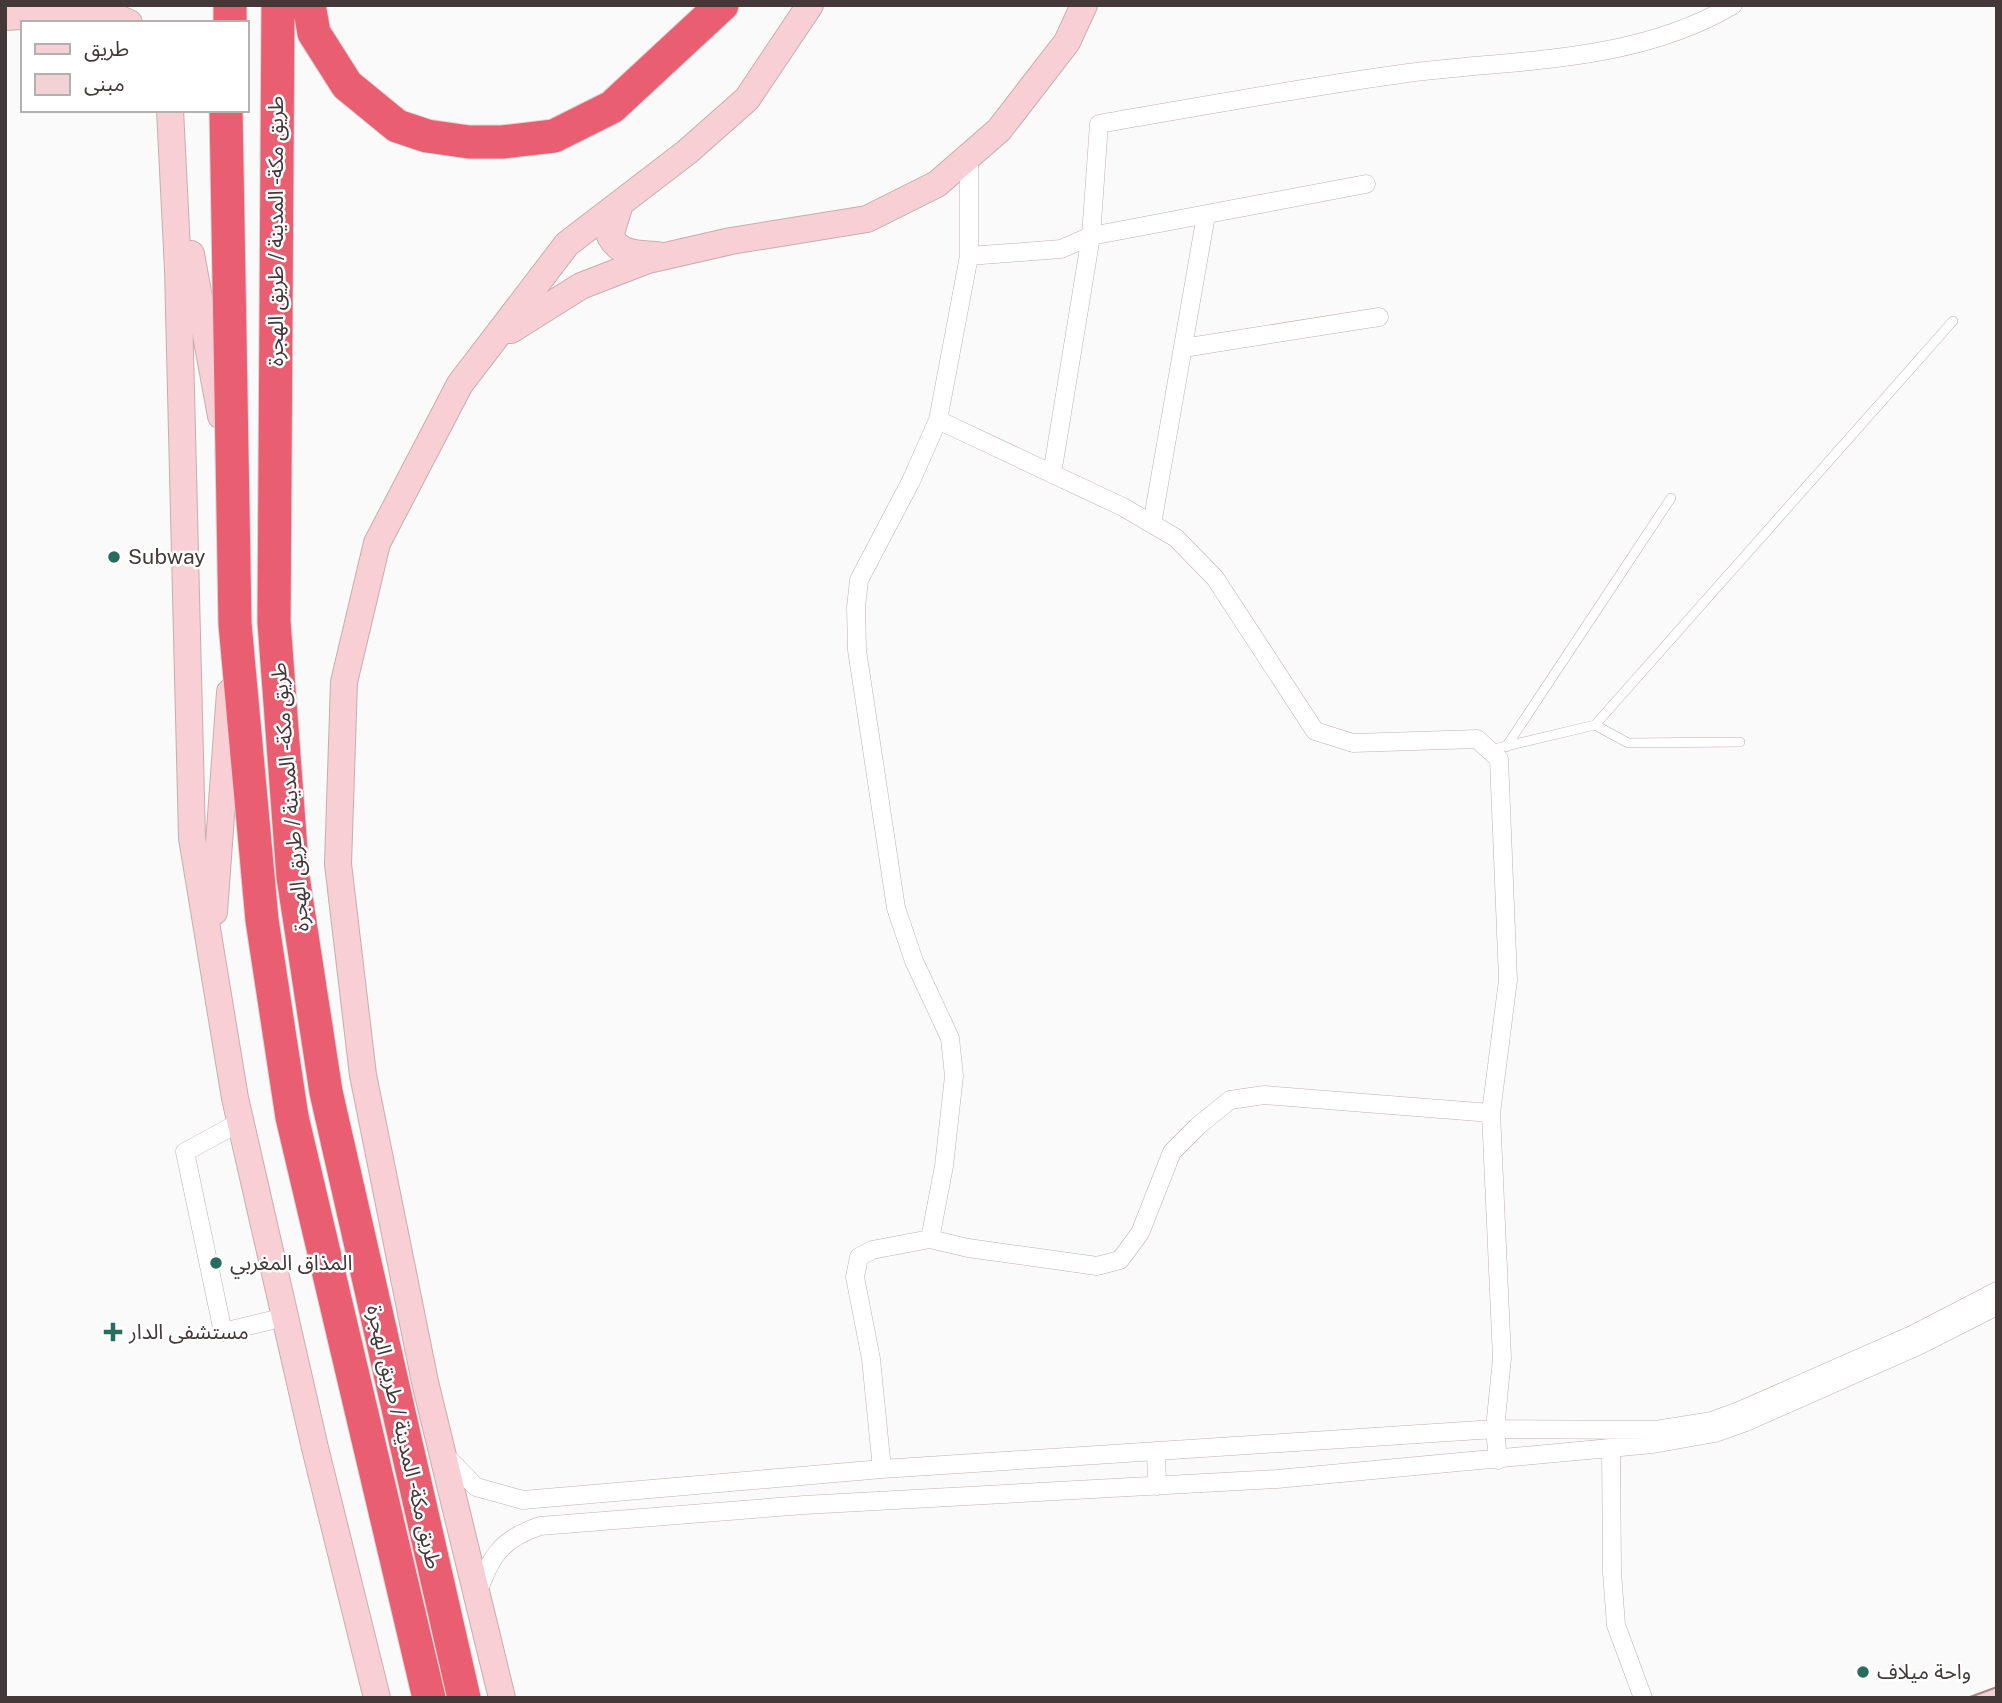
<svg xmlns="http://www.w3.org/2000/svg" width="2002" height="1703" viewBox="0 0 2002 1703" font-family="'Public Sans','Noto Sans Arabic',sans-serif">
	<rect width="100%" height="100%" fill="#fafafa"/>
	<path fill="#f2d2d4" stroke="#a48788" stroke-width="2" d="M 1997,1687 L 1997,1698 L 1971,1698 L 1970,1697 Z"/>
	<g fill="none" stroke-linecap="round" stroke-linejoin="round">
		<g stroke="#caacad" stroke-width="10">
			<path id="service" d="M 1595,725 L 1628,743 L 1740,742
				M 1506,747 L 1671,498
				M 1490,750 L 1595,725 L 1953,321"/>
		</g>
		<g stroke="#caacad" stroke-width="19">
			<path id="minor" d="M 969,256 L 1061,249 L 1091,236 L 1366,184
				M 1183,348 L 1379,317
				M 938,420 L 1123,507 L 1176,538 L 1215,578 L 1315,731 L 1353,743 L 1477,739 L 1499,759 L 1508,980 L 1491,1113 L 1502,1358 L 1495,1429 L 1498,1460
				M 1052,474 L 1091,236 L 1099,124 C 1202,106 1305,87 1408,73 C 1518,59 1635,63 1733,5
				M 1152,524 L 1206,215
				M 240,1122 L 185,1152 L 223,1332 L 285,1317
				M 930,1239 L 944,1166 L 954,1076 L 950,1038 L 914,961 L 896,908 L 857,650 L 856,607 L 859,580 L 911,481 L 938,420 L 969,256 L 969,157
				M 1611,1448 L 1612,1572 L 1616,1625 L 1643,1698
				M 1156,1451 L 1157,1486
				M 445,1455 L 476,1487 L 523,1500 L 882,1469 L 1495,1429 L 1656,1430 L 1712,1421 L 1739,1411 L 1912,1335 L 1997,1291
				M 882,1469 L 871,1359 L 855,1277 L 859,1257 L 872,1250 L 930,1239 L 968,1248 L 1097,1266 L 1120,1260 L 1140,1233 L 1172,1152 L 1198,1126 L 1230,1100 L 1264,1095 L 1491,1113
				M 477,1594 C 492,1556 499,1540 540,1526 L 804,1505 L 1277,1479 L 1653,1444 L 1715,1433 L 1746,1422 L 1920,1345 L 1997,1306"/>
		</g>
		<g stroke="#caacad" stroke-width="28">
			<path id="secondary" d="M 5,17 L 102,11 L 129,23
				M 170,110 L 178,270 L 192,838 L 235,1098 L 315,1448 L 377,1698
				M 620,204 L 610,236 C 620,255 638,254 657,255
				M 191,254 L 221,416
				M 511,330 L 581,286 L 648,260 L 731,241 L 867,219 L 937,184 L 999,130 L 1067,42 L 1084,5
				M 214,912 L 230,692
				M 502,1698 L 425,1382 L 363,1075 L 338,864 L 344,682 L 377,543 L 460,384 L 567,244 L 687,152 L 747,99 L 810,5"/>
		</g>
		<g stroke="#dad7d7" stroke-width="35">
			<path id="motorway" d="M 278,5 L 274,622 L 293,877 L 326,1092 L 464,1698
				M 309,5 L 314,33 L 347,85 L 397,126 L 427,136 L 469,142 L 502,142 L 554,136 L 612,107 L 722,5
				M 230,23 L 230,5
				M 226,110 L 235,624 L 262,920 L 292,1117 L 429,1698"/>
		</g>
		<use href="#service" stroke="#fff" stroke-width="9"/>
		<use href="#minor" stroke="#fff" stroke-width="18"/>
		<use href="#secondary" stroke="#f8cfd4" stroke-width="26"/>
		<use href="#motorway" stroke="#e95e71" stroke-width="33"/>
	</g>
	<g fill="#276c5f" stroke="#fff" stroke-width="2.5">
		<circle cx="114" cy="557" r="7"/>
		<circle cx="216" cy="1263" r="7"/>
		<path d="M109.5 1321.5h7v7h7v7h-7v7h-7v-7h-7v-7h7z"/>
		<circle cx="1863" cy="1672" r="7"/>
	</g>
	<g text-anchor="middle" stroke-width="5" stroke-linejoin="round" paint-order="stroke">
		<g font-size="21" fill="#443839" stroke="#fff">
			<text transform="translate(276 231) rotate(-90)" y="7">طريق مكة - المدينة / طريق الهجرة</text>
			<text transform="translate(290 797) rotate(-95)" y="7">طريق مكة - المدينة / طريق الهجرة</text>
			<text transform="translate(404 1437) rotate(77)" y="7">طريق مكة - المدينة / طريق الهجرة</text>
		</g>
		<g font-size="21" fill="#443839" stroke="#fff" text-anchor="start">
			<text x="128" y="564">Subway</text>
			<text x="230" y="1270">المذاق المغربي</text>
			<text x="129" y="1339">مستشفى الدار</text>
			<text x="1877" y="1679">واحة ميلاف</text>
		</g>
	</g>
	<rect width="2002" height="1703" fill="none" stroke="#443839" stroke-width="14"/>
	<rect x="21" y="21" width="228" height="91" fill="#ffffff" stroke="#b4afb0" stroke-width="2"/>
	<rect x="35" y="44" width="35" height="10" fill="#f8cfd4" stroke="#b4afb0" stroke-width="2"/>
	<text x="84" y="56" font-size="21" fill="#443839">طريق</text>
	<rect x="35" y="74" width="35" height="21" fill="#f2d2d4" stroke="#b4afb0" stroke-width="2"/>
	<text x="84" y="91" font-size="21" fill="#443839">مبنى</text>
</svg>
